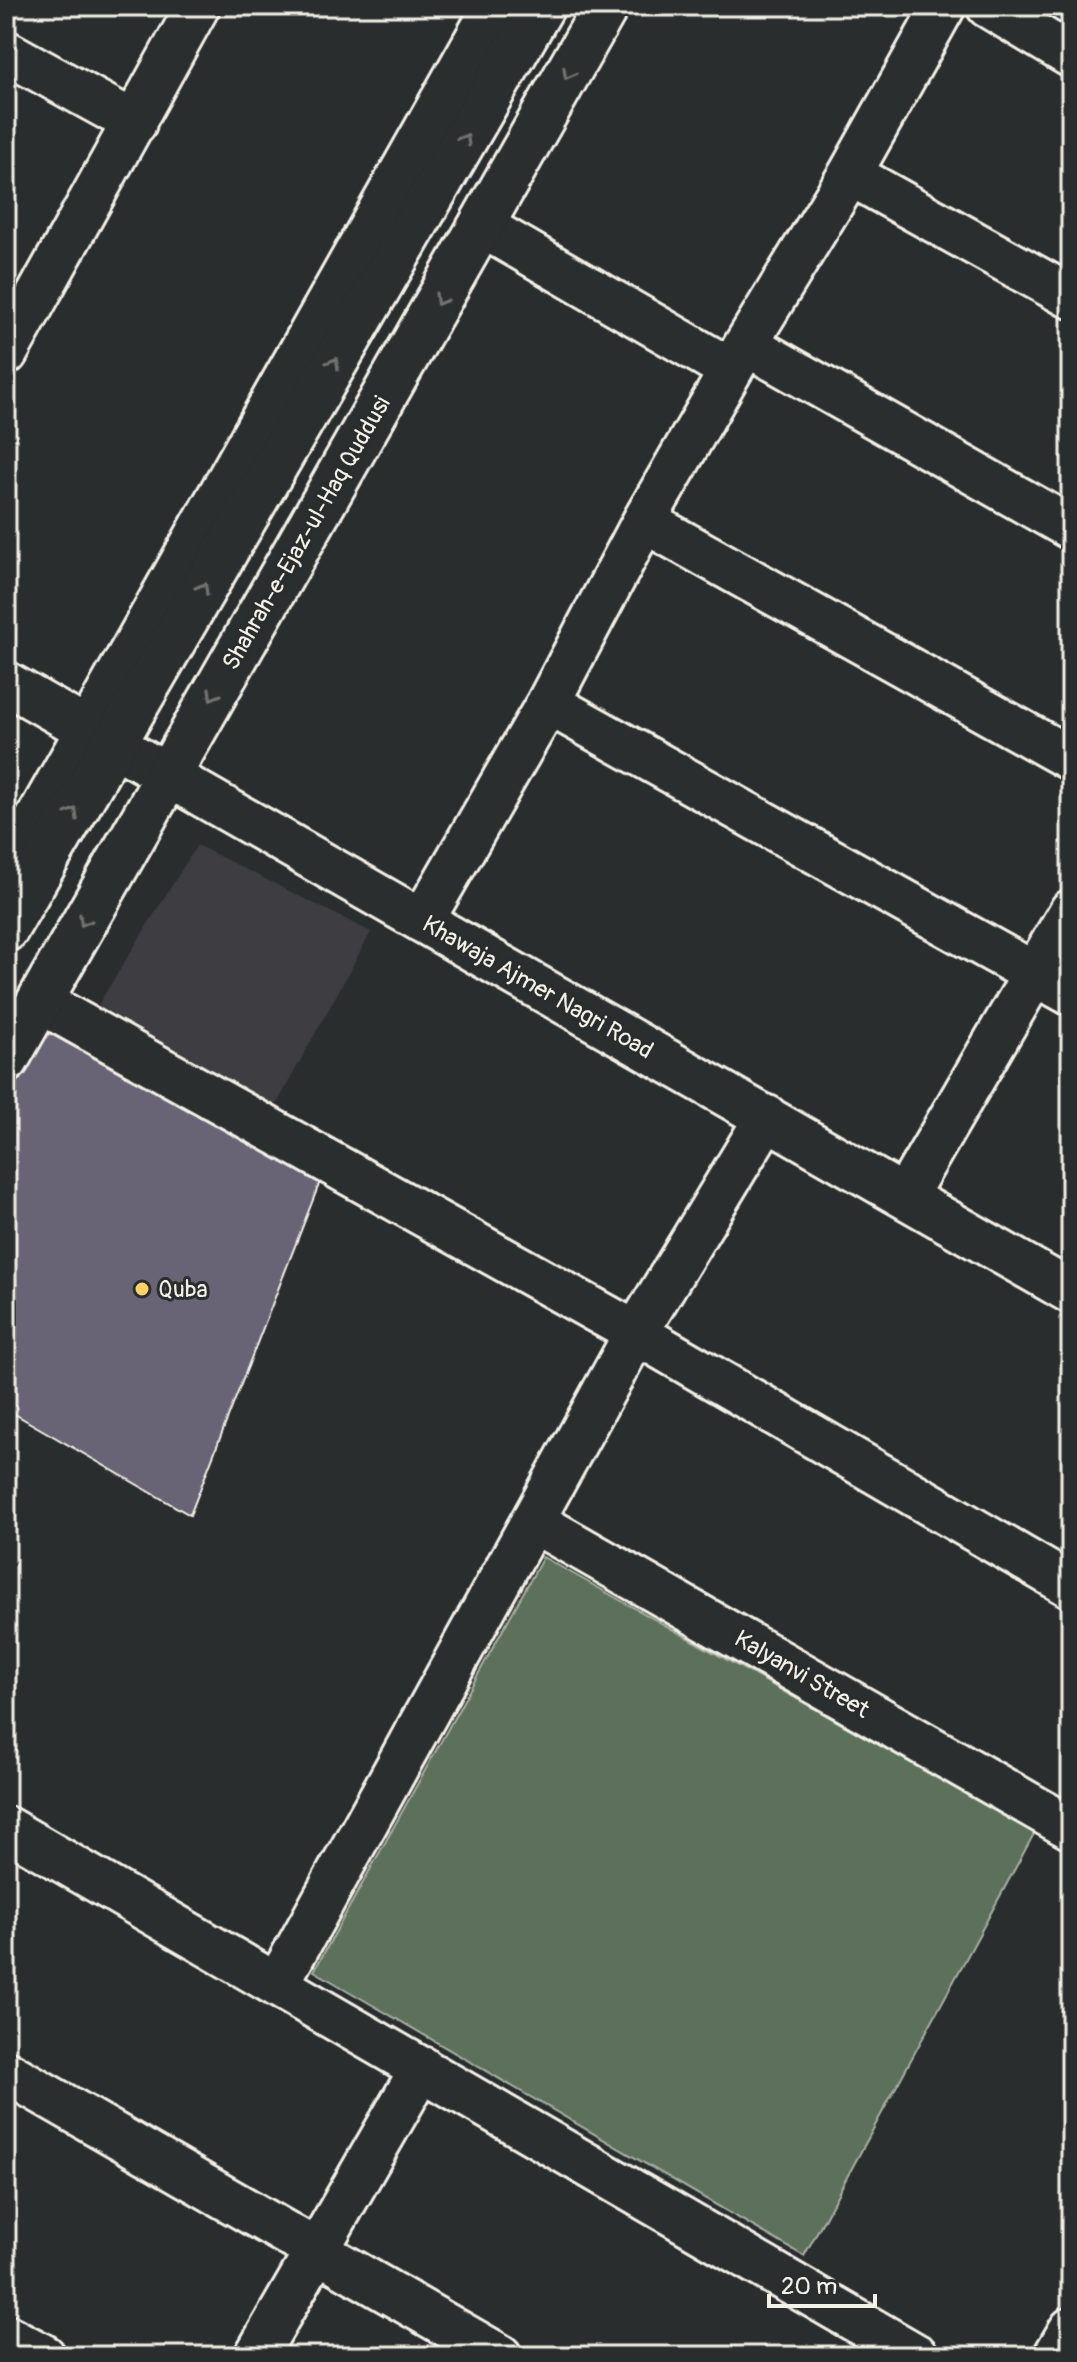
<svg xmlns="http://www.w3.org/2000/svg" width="1077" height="2362" viewBox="0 0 1077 2362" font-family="Pangolin,sans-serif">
	<rect width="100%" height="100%" fill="#2a2d2e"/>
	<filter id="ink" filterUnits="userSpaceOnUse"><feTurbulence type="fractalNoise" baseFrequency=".0125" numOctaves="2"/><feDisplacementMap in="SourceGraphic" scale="16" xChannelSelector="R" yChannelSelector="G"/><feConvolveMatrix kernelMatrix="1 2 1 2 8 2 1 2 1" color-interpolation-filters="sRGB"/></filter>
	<g filter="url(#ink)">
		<path fill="#3c3e43" d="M 197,845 L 371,932 L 275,1107 L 98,1005 Z"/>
		<path fill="#5b705c" stroke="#a8b0a2" stroke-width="2" d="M 543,1557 L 1035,1832 L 804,2256 L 314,1971 Z"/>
		<path fill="#676475" stroke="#f4f1e8" stroke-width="2" d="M 55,1010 L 325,1169 L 190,1515 L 6,1409 L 6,1095 Z"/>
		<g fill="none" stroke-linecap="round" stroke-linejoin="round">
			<g stroke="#f4f1e8" stroke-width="48">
				<path id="minor" d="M 988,6 L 1071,56
					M 6,52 L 135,123
					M 850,174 L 1071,297
					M 482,226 L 731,370
					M 746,344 L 1071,528
					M 6,353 L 198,6
					M 644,521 L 1071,759
					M 6,683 L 1071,1292
					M 548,703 L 1071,994
					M 6,874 L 495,6
					M 422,921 L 548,703 L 644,521 L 746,344 L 850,174 L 944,6
					M 39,1001 L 636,1333 L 1071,1586
					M 905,1196 L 1071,911
					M 533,1521 L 1071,1828
					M 6,1828 L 917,2356
					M 278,1983 L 636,1333 L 767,1117
					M 6,2072 L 500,2356
					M 6,2336 L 44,2356
					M 256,2356 L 422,2068
					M 1055,2356 L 1071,2329"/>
			</g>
			<g stroke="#f4f1e8" stroke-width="50">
				<path id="major" d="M 6,929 L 542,6
					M 6,1060 L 606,6"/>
			</g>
			<use href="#minor" stroke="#2a2d2e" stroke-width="42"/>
			<use href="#major" stroke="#2a2d2e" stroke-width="44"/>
		</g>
		<defs><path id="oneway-chevron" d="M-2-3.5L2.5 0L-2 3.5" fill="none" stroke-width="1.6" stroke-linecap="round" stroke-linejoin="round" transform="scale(2)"/></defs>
		<g stroke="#71726f">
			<use href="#oneway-chevron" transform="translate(568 74) rotate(119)"/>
			<use href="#oneway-chevron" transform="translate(465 139) rotate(-60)"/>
			<use href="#oneway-chevron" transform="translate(440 300) rotate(120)"/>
			<use href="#oneway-chevron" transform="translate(334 363) rotate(-60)"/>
			<use href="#oneway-chevron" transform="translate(203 588) rotate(-60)"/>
			<use href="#oneway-chevron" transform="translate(213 695) rotate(120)"/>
			<use href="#oneway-chevron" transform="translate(73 813) rotate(-60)"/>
			<use href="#oneway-chevron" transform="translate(84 921) rotate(120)"/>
		</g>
	</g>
	<circle fill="#ffd166" stroke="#2a2d2e" stroke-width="3" cx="142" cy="1289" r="8"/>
	<g text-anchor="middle" stroke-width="6" stroke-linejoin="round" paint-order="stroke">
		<g font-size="24" fill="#f4f1e8" stroke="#2a2d2e">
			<text transform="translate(306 533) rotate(-60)" y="8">Shahrah-e-Ejaz-ul-Haq Quddusi</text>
			<text transform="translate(538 987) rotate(30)" y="8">Khawaja Ajmer Nagri Road</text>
			<text transform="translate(802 1674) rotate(30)" y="8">Kalyanvi Street</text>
		</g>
		<g font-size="24" fill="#f4f1e8" stroke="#2a2d2e" text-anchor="start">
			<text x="158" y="1297">Quba</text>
		</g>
	</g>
	<rect width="1077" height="2362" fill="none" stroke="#2a2d2e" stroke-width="32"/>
	<rect x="16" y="16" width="1045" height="2330" fill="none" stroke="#f4f1e8" stroke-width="3" filter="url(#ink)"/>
	<path d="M769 2294v12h106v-12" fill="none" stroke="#f4f1e8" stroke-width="4"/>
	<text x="781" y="2294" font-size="24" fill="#f4f1e8" stroke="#2a2d2e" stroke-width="6" paint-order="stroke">20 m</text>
</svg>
